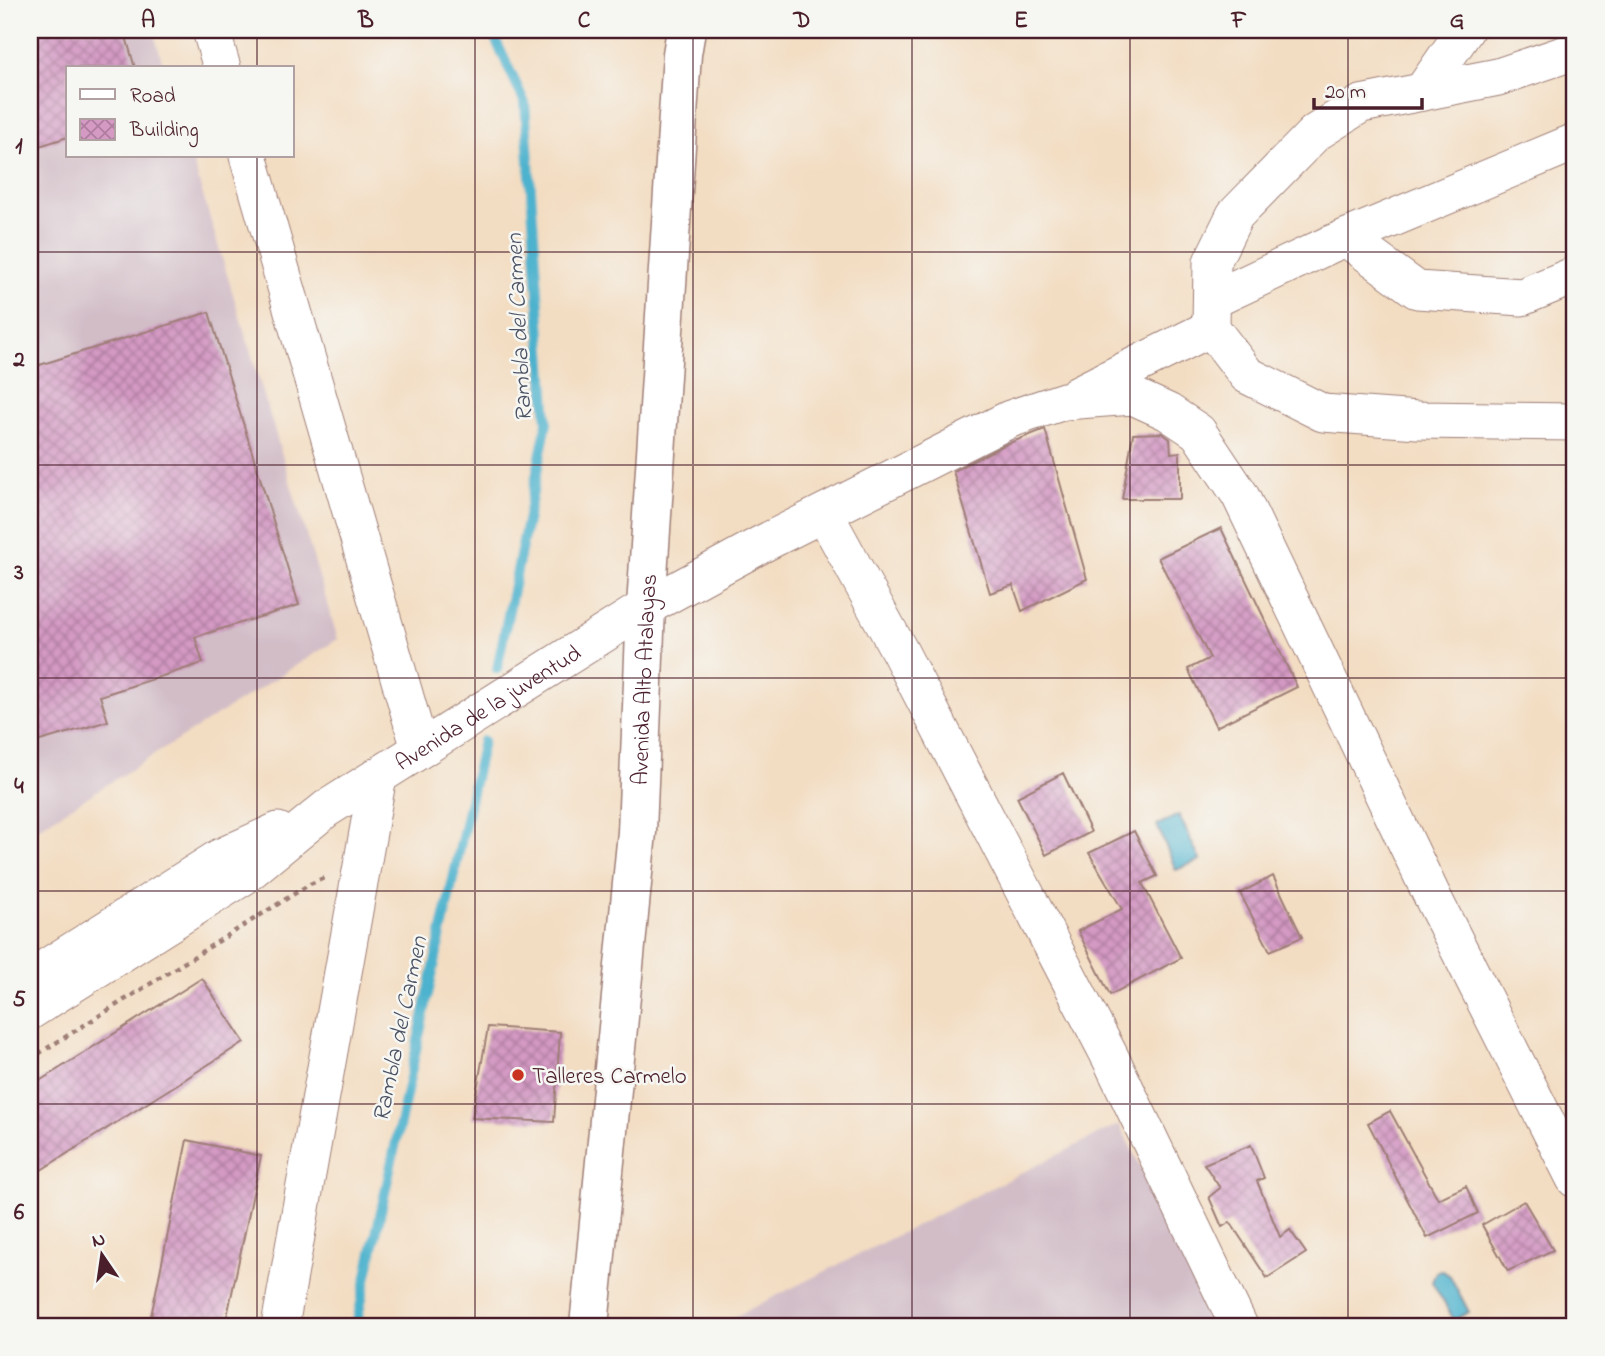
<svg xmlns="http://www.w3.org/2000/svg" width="1605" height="1356" viewBox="0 0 1605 1356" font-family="'Indie Flower',sans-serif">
	<defs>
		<pattern id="building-cross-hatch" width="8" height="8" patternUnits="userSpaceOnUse" patternTransform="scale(1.75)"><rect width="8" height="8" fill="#d49ac4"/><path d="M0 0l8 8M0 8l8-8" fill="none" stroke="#ae7d9f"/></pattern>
	</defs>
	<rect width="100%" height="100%" fill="#f6f6f2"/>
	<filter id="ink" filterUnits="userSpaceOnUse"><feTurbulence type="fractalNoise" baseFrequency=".0143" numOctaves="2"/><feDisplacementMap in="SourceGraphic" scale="14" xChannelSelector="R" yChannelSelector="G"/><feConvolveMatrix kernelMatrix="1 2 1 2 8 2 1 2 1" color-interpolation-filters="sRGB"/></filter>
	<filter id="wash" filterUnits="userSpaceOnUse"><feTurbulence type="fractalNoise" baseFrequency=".00686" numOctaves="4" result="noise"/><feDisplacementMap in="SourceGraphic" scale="28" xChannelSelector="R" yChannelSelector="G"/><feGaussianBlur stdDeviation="1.57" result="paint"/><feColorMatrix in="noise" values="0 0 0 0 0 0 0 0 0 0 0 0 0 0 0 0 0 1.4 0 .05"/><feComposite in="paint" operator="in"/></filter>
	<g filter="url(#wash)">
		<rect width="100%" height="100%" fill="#f3ddc2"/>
		<path fill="#d2bdc7" d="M 30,30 L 153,30 L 164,68 L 68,68 L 68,156 L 191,156 L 338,639 L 30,833 Z
			M 1119,1124 L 1221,1326 L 716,1326 Z"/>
		<path fill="#4eb2cd" stroke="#4c687c" stroke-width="2" d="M 1179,815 L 1200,860 L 1176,870 L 1157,825 Z
			M 1443,1271 L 1450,1276 L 1469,1312 L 1454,1320 L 1432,1282 L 1436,1272 Z"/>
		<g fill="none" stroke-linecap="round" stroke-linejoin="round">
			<path stroke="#4eb2cd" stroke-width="10" d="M 491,30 L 525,103 L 547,423 L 497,669
				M 356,1326 L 483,741"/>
		</g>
		<g id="blocks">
			<path fill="url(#building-cross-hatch)" d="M 30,30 L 124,30 L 135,68 L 68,68 L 68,137 L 30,149 Z
				M 209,312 L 299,605 L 195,637 L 203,663 L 100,696 L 108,721 L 30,744 L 30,368 Z
				M 1045,429 L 1087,579 L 1022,611 L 1013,585 L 990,593 L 953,471 L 1002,446 Z
				M 1162,433 L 1170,439 L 1171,453 L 1180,452 L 1180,499 L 1122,499 L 1133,434 Z
				M 1221,528 L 1297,687 L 1216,727 L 1188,669 L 1210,658 L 1158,558 Z
				M 1063,773 L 1091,832 L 1046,855 L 1017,797 Z
				M 1134,831 L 1157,876 L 1142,883 L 1181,958 L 1110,995 L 1078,931 L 1122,909 L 1089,853 Z
				M 1273,876 L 1302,937 L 1270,951 L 1240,893 Z
				M 202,978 L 244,1042 L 30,1177 L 30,1087 Z
				M 488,1027 L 560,1032 L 554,1122 L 472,1118 Z
				M 1390,1111 L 1438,1199 L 1466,1186 L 1478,1213 L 1427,1238 L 1368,1123 Z
				M 187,1140 L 261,1156 L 225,1326 L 149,1326 Z
				M 1251,1145 L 1264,1178 L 1257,1181 L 1280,1237 L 1290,1230 L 1306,1253 L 1267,1278 L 1230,1222 L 1222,1227 L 1209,1197 L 1220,1188 L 1204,1164 Z
				M 1524,1201 L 1553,1250 L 1508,1271 L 1482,1225 Z"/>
		</g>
	</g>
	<g filter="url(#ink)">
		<use href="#blocks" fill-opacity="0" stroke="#9e7e76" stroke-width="2"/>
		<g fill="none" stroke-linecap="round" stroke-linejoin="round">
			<g stroke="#9e7e76" stroke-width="39">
				<g id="street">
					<path d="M 211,30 L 222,68"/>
					<path d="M 1422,92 L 1465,30"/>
					<path d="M 248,156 L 420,749"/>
					<path d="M 1346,238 L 1417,290 L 1522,297 L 1575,275"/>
					<path d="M 1212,300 L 1331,244 L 1575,142"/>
					<path d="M 1211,328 L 1247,375 L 1323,413 L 1418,420 L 1575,422"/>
					<path d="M 1078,394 L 1211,328 L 1212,262 L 1235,215 L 1315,133 L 1361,104 L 1498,77 L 1575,51"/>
					<path d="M 824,513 L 900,652 L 1110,1057 L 1239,1326"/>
					<path d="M 30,978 L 221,857 L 278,831"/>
					<path id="s1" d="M 30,1011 L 244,876 L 326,809 L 646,607 L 762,544 L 1010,419 L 1064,401 L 1133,396 L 1168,412 L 1198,432 L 1240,495 L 1433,898 L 1575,1179"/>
					<path d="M 280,1326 L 378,776"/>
				</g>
			</g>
			<g stroke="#9e7e76" stroke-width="41">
				<g id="secondary">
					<path id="s2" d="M 589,1326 L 637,832 L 646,607 L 682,54 L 686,30"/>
				</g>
			</g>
			<path stroke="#9e7e76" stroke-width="4.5" stroke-dasharray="5 5" stroke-linecap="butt" d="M 30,1059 L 310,884 L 324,878"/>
			<use href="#street" stroke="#fff" stroke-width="37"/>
			<use href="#secondary" stroke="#fff" stroke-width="38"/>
		</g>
	</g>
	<path fill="none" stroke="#4a1f2b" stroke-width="2" stroke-opacity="0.55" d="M 257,30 L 257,68M 475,30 L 475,1326M 693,30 L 693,1326M 912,30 L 912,1326M 1130,30 L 1130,1326M 1348,30 L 1348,1326M 257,156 L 257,1326M 30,252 L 1575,252M 30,465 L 1575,465M 30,678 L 1575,678M 30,891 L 1575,891M 30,1104 L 1575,1104"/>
	<circle fill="#c8321e" stroke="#f6f6f2" stroke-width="2.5" cx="518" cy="1075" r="7"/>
	<g text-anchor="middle" stroke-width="5" stroke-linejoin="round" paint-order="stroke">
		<g font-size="23" fill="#4a1f2b" stroke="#f6f6f2">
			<text dy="8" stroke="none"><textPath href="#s2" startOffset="649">Avenida Alto Atalayas</textPath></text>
			<text dy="8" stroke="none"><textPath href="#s1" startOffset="550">Avenida de la juventud</textPath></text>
		</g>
		<g font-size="23" fill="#4a1f2b" stroke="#f6f6f2" text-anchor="start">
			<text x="532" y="1083">Talleres Carmelo</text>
		</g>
		<g font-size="24" font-style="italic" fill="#4b5264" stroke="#f6f6f2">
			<text transform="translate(518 328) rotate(-93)" y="8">Rambla del Carmen</text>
			<text transform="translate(399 1029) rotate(-78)" y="8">Rambla del Carmen</text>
		</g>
	</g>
	<rect width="1605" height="1356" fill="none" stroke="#f6f6f2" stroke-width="77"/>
	<rect x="66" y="66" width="228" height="91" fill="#f6f6f2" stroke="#b1a0a2" stroke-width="2"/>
	<rect x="80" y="89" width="35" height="10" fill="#ffffff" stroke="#b1a0a2" stroke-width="2"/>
	<text x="130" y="102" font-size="21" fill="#4a1f2b">Road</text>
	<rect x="80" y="119" width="35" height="21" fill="url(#building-cross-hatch)" stroke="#b1a0a2" stroke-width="2"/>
	<text x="130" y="136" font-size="21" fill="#4a1f2b">Building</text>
	<g transform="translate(102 1255) rotate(347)" stroke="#f6f6f2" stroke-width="5" paint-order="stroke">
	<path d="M0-5L12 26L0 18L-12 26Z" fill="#4a1f2b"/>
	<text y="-10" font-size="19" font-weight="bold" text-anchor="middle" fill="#4a1f2b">N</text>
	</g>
	<path d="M1314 98v10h108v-10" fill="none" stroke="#4a1f2b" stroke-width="3.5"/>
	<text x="1325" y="98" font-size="21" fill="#4a1f2b" stroke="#f6f6f2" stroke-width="5" paint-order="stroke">20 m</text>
	<rect x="38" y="38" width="1528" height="1280" fill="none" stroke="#4a1f2b" stroke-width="2.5"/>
	<g font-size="23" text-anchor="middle" font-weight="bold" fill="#4a1f2b">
		<text x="148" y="27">A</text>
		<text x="366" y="27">B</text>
		<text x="584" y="27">C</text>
		<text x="802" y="27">D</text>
		<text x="1021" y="27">E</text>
		<text x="1239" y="27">F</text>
		<text x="1457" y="27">G</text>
		<text x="19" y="153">1</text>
		<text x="19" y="366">2</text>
		<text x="19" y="579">3</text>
		<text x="19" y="793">4</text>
		<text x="19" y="1006">5</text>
		<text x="19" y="1219">6</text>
	</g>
</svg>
